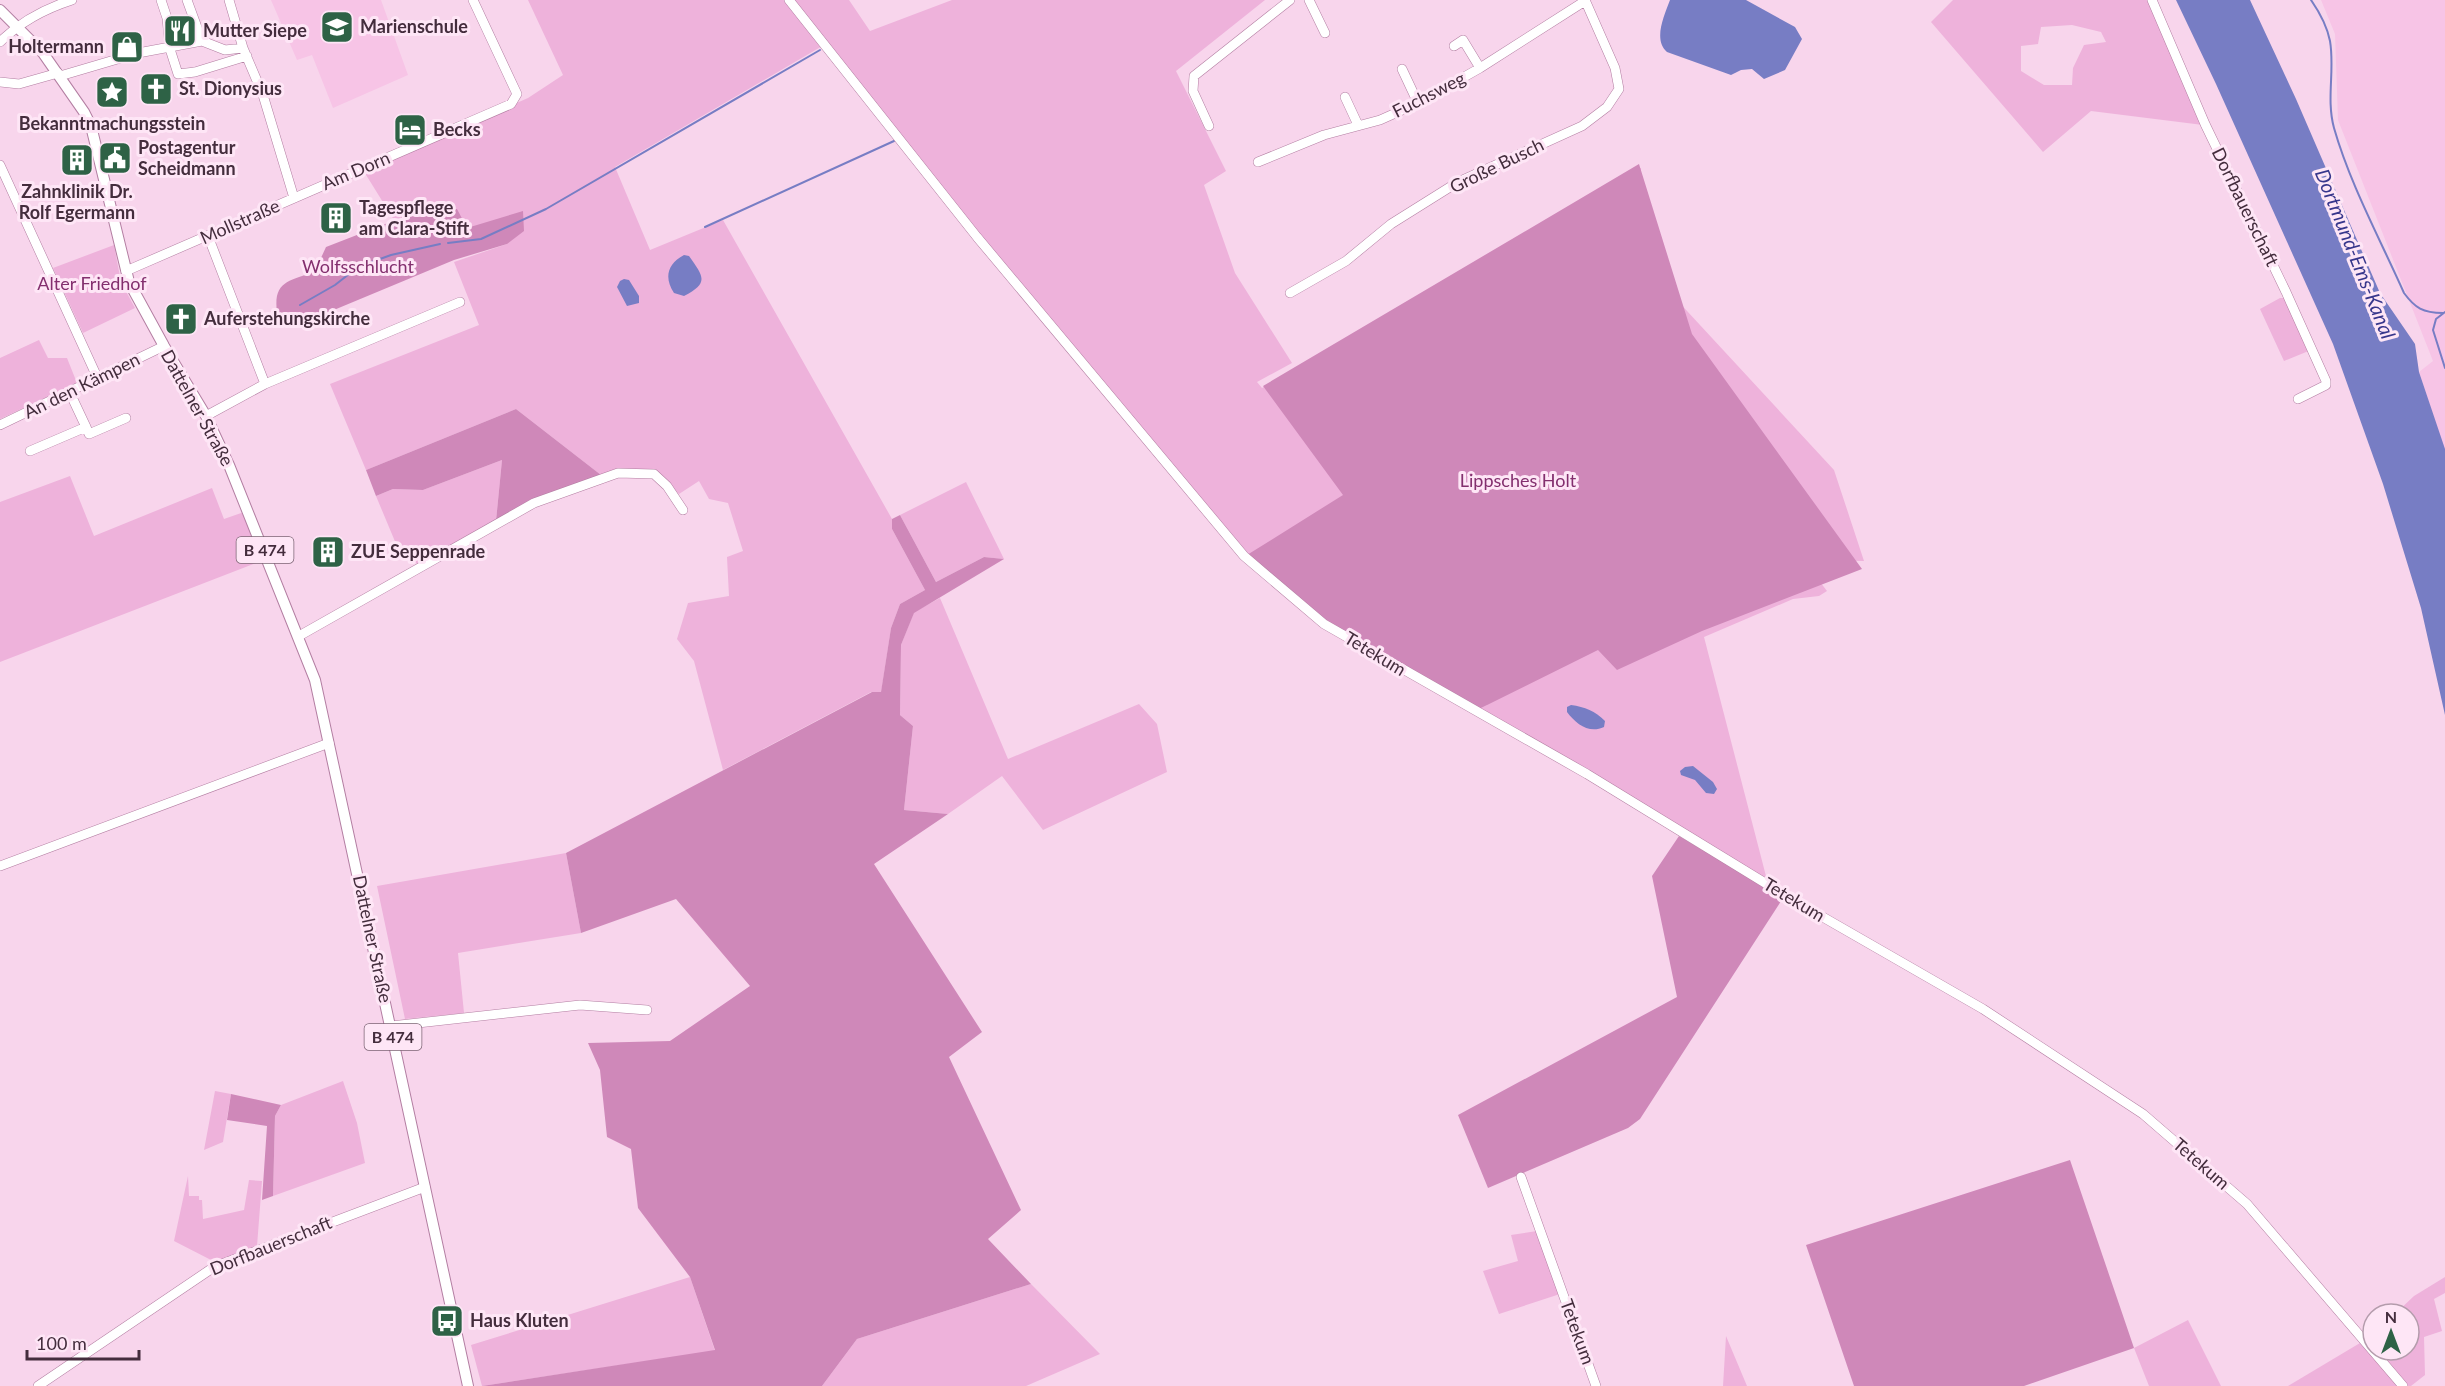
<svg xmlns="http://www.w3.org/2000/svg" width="2445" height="1386" viewBox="0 0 2445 1386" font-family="Lato,sans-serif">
	<rect width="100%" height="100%" fill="#f8d5ec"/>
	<path fill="#f7c4e6" d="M 271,0 L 381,0 L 408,75 L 333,108 L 312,55 L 297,60 Z
		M 2321,0 L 2445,0 L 2445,452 L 2419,372 L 2433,361 L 2338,120 L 2335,34 Z"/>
	<path fill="#eeb2db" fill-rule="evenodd" d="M 528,0 L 788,0 L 824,45 L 615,167 L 650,250 L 723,220 L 892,519 L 892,529 L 925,590 L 900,604 L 891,628 L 881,693 L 871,692 L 723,770 L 694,661 L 677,639 L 688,603 L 729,596 L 727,557 L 743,551 L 728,503 L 709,499 L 699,481 L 679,494 L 655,472 L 601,475 L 516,409 L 366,470 L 330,384 L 479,325 L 454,262 L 507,244 L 467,228 L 411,214 L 394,220 L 363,170 L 528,98 L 563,75 Z
		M 789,0 L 849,0 L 870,31 L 952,0 L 1265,0 L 1176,71 L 1226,171 L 1204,185 L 1235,273 L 1292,363 L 1257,382 L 1262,388 L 1634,170 L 1641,168 L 1643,314 L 1675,298 L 1834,470 L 1864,561 L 1811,560 L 1817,578 L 1827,591 L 1819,596 L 1793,599 L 1704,637 L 1767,880 L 1477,710 L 1487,705 L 1249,554 L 1246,555 L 978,236 Z
		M 1953,0 L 2148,0 L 2203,125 L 2091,111 L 2043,152 L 1931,22 ZM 2072,25 L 2101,32 L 2106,42 L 2084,45 L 2073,68 L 2072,85 L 2044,85 L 2021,71 L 2021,46 L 2038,44 L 2041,27 Z
		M 114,245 L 121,282 L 135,308 L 83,333 L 53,268 Z
		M 2280,298 L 2287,298 L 2311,350 L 2284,361 L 2260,309 Z
		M 39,340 L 48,358 L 67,358 L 77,383 L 0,419 L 0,358 Z
		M 502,460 L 496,521 L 419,565 L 399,551 L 376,496 L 393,489 L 423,490 Z
		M 70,476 L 94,536 L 212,488 L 224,519 L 244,512 L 264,560 L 0,662 L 0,502 Z
		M 966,482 L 1004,559 L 984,557 L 936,582 L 900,515 Z
		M 940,598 L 1008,759 L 1139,704 L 1157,724 L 1167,772 L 1043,830 L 1002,776 L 948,814 L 904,810 L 913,726 L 900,715 L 901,645 L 914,612 Z
		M 566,853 L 581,933 L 458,953 L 464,1013 L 405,1019 L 377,886 Z
		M 343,1081 L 357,1123 L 365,1163 L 273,1196 L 275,1116 L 281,1105 Z
		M 215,1091 L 231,1094 L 223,1142 L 204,1150 Z
		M 188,1176 L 189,1196 L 199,1196 L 199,1200 L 202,1200 L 203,1219 L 244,1210 L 249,1180 L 262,1181 L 257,1246 L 214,1264 L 213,1261 L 174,1241 Z
		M 1537,1231 L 1560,1294 L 1499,1314 L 1483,1271 L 1518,1261 L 1511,1235 Z
		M 690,1277 L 715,1351 L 482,1386 L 471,1345 Z
		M 2445,1277 L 2445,1293 L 2434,1299 L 2442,1331 L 2424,1337 L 2425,1375 L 2411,1386 L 2407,1386 L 2376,1350 L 2409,1350 L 2409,1314 L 2395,1314 L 2414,1296 Z
		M 1031,1284 L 1100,1354 L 1026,1386 L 822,1386 L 857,1339 Z
		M 2188,1320 L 2221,1386 L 2149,1386 L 2134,1348 Z
		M 1726,1336 L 1747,1386 L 1723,1386 Z
		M 2360,1343 L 2400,1386 L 2288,1386 Z"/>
	<path fill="#cf88b9" d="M 1639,164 L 1692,334 L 1862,569 L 1702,631 L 1617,670 L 1598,650 L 1477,710 L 1327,622 L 1247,555 L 1343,495 L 1263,386 Z
		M 457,209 L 467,228 L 523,211 L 524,231 L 507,244 L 454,260 L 293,327 L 277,313 C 273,280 289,282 315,271 L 326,247 L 411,214 Z
		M 516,409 L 601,475 L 496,521 L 502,460 L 423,490 L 393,489 L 376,496 L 366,470 Z
		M 900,515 L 936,582 L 984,557 L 1004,559 L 914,613 L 901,645 L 900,715 L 913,726 L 904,810 L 948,814 L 874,864 L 982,1032 L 949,1057 L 1021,1210 L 988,1239 L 1031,1284 L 857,1339 L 822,1386 L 482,1386 L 715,1350 L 690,1277 L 638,1208 L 631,1149 L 607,1137 L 600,1070 L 588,1043 L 670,1041 L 750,986 L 676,899 L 581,933 L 566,853 L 872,692 L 881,692 L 891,628 L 900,604 L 925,590 L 892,529 L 892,519 Z
		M 1679,836 L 1783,898 L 1640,1119 L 1628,1128 L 1488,1188 L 1458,1115 L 1677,997 L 1652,876 Z
		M 231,1094 L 281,1105 L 275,1116 L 273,1196 L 262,1200 L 267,1126 L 227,1120 Z
		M 2070,1160 L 2134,1348 L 2024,1386 L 1854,1386 L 1806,1245 Z"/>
	<path fill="#777dc4" d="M 1670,0 L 1746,0 L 1795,27 L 1802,39 L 1785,70 L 1764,79 L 1752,69 L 1741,70 L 1731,75 L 1667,52 C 1653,40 1664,16 1670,0 Z
		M 2176,0 L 2250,0 L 2296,99 L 2380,293 L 2415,344 L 2419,372 L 2445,449 L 2445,715 L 2421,608 L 2383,484 L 2333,344 L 2216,84 Z
		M 684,255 L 689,256 C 704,277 709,283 684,296 L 674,293 C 664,278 667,264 684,255 Z
		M 624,279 L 629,280 L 639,296 L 639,303 L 627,306 L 617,287 L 620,281 Z
		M 1571,705 C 1585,707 1595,711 1605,721 L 1604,727 C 1589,734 1576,724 1567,712 L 1567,707 Z
		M 1693,766 L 1713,782 L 1717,789 L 1714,794 L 1706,793 L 1695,780 L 1681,775 L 1680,771 L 1685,767 Z"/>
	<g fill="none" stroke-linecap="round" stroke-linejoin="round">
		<path stroke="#777dc4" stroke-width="2" d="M 2311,0 C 2320,13 2327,26 2330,41 C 2335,70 2326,99 2334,128 C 2350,184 2380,239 2404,293 C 2415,308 2423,313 2443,313
			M 705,227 L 894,141
			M 448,243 L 481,239 L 546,209 L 820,50
			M 300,305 L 335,285 L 358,267 L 391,255 L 440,244
			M 2445,312 L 2436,319 L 2433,330 L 2445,368"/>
		<g stroke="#b37ea2" stroke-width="10">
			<path id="minor" d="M 161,0 L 167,18 L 170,49 L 178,74 L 195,72 L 247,56
				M 187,0 L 202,41
				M 229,0 L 243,48 L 263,95 L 294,198
				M 789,0 L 977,237 L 1244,556 L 1324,624 L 1587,774 L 1788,897 L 1983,1009 L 2143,1114 L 2247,1204 L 2403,1386
				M 1309,0 L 1325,33
				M 2152,0 L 2205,124 L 2286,292 L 2326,381 L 2326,385 L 2298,399
				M 0,42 C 21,21 44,9 72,0
				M 1454,46 L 1463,40 L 1480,68
				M 1402,69 L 1418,103
				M 60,76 L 138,53 L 202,41 L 225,50 L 243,48
				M 0,82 L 19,84 L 58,73
				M 1345,97 L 1358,125
				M 1209,126 L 1193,91 L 1194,76 L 1290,0
				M 1258,162 L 1324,135 L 1380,120 L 1418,103 L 1480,68 L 1585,1
				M 0,165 L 98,379
				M 208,236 L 265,384
				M 126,271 L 511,104 L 517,94 L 473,0
				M 1290,293 L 1346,261 L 1391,224 L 1458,182 L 1582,126 L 1607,107 L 1619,89 L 1615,68 L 1585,0
				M 70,393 L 86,427
				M 206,416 L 265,384 L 460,302
				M 0,425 L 164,346
				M 30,451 L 86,427 L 89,434 L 126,418
				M 299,636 L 534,503 L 618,473 L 654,474 L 667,486 L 683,510
				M 0,866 L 329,743
				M 391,1026 L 580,1005 L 647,1010
				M 1521,1177 L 1596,1386
				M 38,1386 L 214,1267 L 425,1187"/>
		</g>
		<g stroke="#b37ea2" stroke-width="12">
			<path id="major" d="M 0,10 L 43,53 L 84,112 L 91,126 L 129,282 L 164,346 L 206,416 L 229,465 L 315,680 L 468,1386"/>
		</g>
		<use href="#minor" stroke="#fff" stroke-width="9"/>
		<use href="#major" stroke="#fff" stroke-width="10"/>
	</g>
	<defs>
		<g id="school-square" transform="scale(1.725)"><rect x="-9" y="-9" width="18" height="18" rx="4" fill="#2e6246" stroke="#fee6f6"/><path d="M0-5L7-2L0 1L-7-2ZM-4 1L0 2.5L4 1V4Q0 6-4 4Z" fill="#fff"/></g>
		<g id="restaurant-square" transform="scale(1.725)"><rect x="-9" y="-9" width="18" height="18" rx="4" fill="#2e6246" stroke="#fee6f6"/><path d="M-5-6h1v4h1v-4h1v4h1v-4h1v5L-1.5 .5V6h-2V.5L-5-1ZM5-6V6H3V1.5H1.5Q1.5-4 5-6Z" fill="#fff"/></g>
		<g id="shop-square" transform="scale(1.725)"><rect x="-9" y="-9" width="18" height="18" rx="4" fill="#2e6246" stroke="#fee6f6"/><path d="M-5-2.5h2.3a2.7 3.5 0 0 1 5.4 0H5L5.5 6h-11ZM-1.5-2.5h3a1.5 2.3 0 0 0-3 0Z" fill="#fff"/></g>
		<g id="church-square" transform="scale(1.725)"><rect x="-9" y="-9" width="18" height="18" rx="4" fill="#2e6246" stroke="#fee6f6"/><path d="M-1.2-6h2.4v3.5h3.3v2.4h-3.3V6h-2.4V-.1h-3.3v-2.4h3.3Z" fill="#fff"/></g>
		<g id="sight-square" transform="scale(1.725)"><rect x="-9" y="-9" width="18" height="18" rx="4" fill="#2e6246" stroke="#fee6f6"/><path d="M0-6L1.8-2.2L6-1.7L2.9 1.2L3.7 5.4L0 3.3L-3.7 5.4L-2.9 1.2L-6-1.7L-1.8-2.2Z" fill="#fff"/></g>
		<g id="hotel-square" transform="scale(1.725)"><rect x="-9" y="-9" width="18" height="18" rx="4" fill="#2e6246" stroke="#fee6f6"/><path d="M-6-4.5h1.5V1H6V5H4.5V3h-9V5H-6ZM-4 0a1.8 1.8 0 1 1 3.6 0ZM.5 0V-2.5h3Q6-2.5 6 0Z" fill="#fff"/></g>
		<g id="civic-square" transform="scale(1.725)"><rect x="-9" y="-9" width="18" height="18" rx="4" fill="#2e6246" stroke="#fee6f6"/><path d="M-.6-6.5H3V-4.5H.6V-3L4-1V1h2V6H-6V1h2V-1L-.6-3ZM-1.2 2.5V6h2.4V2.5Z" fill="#fff"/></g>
		<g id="building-square" transform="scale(1.725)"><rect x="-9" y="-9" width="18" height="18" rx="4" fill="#2e6246" stroke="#fee6f6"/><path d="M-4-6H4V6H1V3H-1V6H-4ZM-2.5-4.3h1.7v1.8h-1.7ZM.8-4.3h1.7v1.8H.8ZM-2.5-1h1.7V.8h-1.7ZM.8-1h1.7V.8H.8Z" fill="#fff"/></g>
		<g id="bus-square" transform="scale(1.725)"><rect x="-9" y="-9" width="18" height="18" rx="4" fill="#2e6246" stroke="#fee6f6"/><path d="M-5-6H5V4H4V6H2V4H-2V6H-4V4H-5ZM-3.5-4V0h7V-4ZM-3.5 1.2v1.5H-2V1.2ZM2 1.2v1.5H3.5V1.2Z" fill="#fff"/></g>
	</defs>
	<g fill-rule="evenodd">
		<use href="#school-square" x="337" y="27"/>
		<use href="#restaurant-square" x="180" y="31"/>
		<use href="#shop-square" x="127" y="47"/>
		<use href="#church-square" x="156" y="89"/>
		<use href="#sight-square" x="112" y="92"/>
		<use href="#hotel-square" x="410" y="130"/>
		<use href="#civic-square" x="115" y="158"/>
		<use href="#building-square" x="77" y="160"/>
		<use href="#building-square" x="336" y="218"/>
		<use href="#church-square" x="181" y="319"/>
		<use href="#building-square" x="328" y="552"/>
		<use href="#bus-square" x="447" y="1321"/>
	</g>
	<g text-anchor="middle" stroke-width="6" stroke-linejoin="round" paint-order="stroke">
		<g fill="#fee6f6" stroke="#7c6474" stroke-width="1.5">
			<rect x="236.5" y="537" width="57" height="26" rx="4.5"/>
			<rect x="364.5" y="1024" width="57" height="26" rx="4.5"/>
		</g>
		<g font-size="16" font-weight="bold" fill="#442d3d">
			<text x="265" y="556">B 474</text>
			<text x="393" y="1043">B 474</text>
		</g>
		<g font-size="18" font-weight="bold" fill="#442d3d" stroke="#fee6f6" text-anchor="start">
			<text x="360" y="33">Marienschule</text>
			<text x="203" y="37">Mutter Siepe</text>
			<text x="104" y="53" text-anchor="end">Holtermann</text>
			<text x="179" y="95">St. Dionysius</text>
			<text x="112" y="130" text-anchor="middle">Bekanntmachungsstein</text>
			<text x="433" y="136">Becks</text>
			<text x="138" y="154">Postagentur<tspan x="138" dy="21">Scheidmann</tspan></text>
			<text x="77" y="198" text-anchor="middle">Zahnklinik Dr.<tspan x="77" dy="21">Rolf Egermann</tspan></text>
			<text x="359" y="214">Tagespflege<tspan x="359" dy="21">am Clara-Stift</tspan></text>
			<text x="204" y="325">Auferstehungskirche</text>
			<text x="351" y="558">ZUE Seppenrade</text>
			<text x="470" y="1327">Haus Kluten</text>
		</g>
		<g font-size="18" fill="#442d3d" stroke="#fee6f6">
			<text transform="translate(1429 95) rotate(-27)" y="6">Fuchsweg</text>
			<text transform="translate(1497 166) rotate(-26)" y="6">Große Busch</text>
			<text transform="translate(356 171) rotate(-23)" y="6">Am Dorn</text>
			<text transform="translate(2245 207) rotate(64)" y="6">Dorfbauerschaft</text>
			<text transform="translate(240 222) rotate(-24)" y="6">Mollstraße</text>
			<text transform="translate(82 386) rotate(-26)" y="6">An den Kämpen</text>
			<text transform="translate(197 408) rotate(61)" y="6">Dattelner Straße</text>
			<text transform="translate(1375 654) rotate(31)" y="6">Tetekum</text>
			<text transform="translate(1794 900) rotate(31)" y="6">Tetekum</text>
			<text transform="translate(372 939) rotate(78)" y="6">Dattelner Straße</text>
			<text transform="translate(2201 1164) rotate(41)" y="6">Tetekum</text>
			<text transform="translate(271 1246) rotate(-22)" y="6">Dorfbauerschaft</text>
			<text transform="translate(1577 1332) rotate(70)" y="6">Tetekum</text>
		</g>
		<g font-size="18" fill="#832f6e" stroke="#fee6f6">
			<text x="358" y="273">Wolfsschlucht</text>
			<text x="92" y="290">Alter Friedhof</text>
			<text x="1518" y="487">Lippsches Holt</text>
		</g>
		<g font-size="20" font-style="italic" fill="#38378c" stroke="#fee6f6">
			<text transform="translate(2355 254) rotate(68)" y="7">Dortmund-Ems-Kanal</text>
		</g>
	</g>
	<g transform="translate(2391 1332)"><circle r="28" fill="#fee6f6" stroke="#b49cac" stroke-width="1.5"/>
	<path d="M0-4.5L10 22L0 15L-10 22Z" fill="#2e6246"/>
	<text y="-9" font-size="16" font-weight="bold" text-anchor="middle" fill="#442d3d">N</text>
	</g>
	<path d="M27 1350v9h112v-9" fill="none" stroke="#442d3d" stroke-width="3"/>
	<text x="36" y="1350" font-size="18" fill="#442d3d" stroke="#fee6f6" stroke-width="4.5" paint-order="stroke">100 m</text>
</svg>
